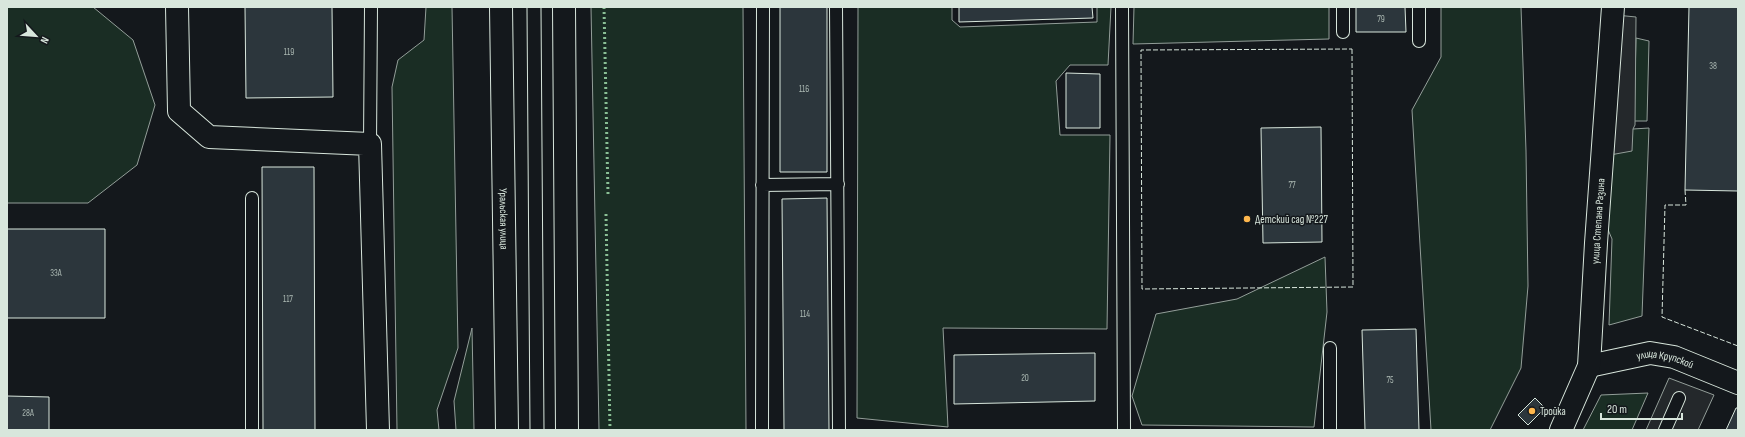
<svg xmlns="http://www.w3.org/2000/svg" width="1745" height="437" viewBox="0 0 1745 437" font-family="'Sofia Sans Condensed',sans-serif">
	<rect width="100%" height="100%" fill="#14181c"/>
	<path fill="#1a2d24" stroke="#939e99" d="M 7,7 L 93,7 L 133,40 L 155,105 L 137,165 L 88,203 L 7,203 Z
		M 426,7 L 452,7 L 458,348 L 437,410 L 439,430 L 397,430 L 392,87 L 398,60 L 424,40 Z
		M 591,7 L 743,7 L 746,430 L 599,430 Z
		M 858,7 L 952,7 L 952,20 L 960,27 L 1097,22 L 1097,7 L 1111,7 L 1108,65 L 1070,65 L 1056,81 L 1060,135 L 1110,135 L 1107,329 L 943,328 L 948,427 L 857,418 Z
		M 1134,7 L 1329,7 L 1329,39 L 1133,44 Z
		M 1441,7 L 1521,7 L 1526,151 L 1528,286 L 1521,368 L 1490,430 L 1431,430 L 1412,110 L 1441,57 Z
		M 1636,38 L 1649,41 L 1647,121 L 1634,121 Z
		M 1649,128 L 1642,316 L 1609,325 L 1612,239 L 1606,225 L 1610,155 L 1633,129 Z
		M 1325,257 L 1327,312 L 1314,427 L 1142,425 L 1132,396 L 1156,314 L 1237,299 Z
		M 472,328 L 474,430 L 456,430 L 454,401 Z
		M 1648,393 L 1632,430 L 1583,430 L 1601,395 Z"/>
	<path fill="#24282b" stroke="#939e99" d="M 1616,15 L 1636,17 L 1635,125 L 1633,129 L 1632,151 L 1610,155 Z
		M 1669,378 L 1714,395 L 1698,430 L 1646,430 Z"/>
	<path fill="#2c363c" stroke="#d8e6dc" d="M 245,7 L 332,7 L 333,97 L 246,98 Z
		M 780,7 L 827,7 L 827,172 L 780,172 Z
		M 959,7 L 1092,7 L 1093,18 L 959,22 Z
		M 1356,7 L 1405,7 L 1406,32 L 1356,32 Z
		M 1689,7 L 1738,7 L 1738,191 L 1685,190 Z
		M 1066,73 L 1100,74 L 1100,128 L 1066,128 Z
		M 1321,127 L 1322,242 L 1263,243 L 1261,128 Z
		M 262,167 L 314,167 L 315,430 L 263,430 Z
		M 827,198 L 829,430 L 784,430 L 782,199 Z
		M 7,229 L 105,229 L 105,318 L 7,318 Z
		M 1416,329 L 1419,430 L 1365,430 L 1362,330 Z
		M 1095,353 L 1095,401 L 954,404 L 954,355 Z
		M 7,396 L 49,397 L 49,430 L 7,430 Z
		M 1535,398 L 1545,408 L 1528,425 L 1518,415 Z
		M 1736,408 L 1738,408 L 1738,430 L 1726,430 Z"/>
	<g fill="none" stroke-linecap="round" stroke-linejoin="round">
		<g stroke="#d8e6dc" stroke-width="14">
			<path id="service" d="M 836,7 L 839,430
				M 1122,7 L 1124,430
				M 1343,7 L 1343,32
				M 1419,7 L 1419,41
				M 370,144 L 371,7
				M 762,185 L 838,184
				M 1330,348 L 1330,430
				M 252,430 L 252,198
				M 762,430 L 763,7
				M 1665,430 L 1679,398"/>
		</g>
		<g stroke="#d8e6dc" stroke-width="24">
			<g id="minor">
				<path d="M 177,7 L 179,111 L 209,137 L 370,144 L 378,430"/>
				<path id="s1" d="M 1589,366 L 1650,353 L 1674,357 L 1738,383"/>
				<path id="s2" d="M 1561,430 L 1589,366 L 1596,243 L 1613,7"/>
			</g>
		</g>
		<g stroke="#d8e6dc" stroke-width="24">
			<g id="primary">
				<path id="s3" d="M 501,7 L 507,430"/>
				<path d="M 564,7 L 567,430"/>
			</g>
		</g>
		<use href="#service" stroke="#14181c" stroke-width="12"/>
		<use href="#minor" stroke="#14181c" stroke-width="22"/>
		<use href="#primary" stroke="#14181c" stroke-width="22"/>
		<path stroke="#d8e6dc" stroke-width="1" d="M 527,7 L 530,430
			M 541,7 L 544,430"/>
		<path stroke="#8ac095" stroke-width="3" stroke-dasharray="2 3" stroke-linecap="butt" d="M 604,7 L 608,194
			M 606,214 L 610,430"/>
		<path stroke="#d8e6dc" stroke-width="1" stroke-dasharray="5 2" stroke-linecap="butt" d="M 1352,49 L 1353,287 L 1142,289 L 1141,50 Z
			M 1685,190 L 1686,205 L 1665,205 L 1662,317 L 1738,346"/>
	</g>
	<g fill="#ffb74d" stroke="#14181c" stroke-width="1.5">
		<circle cx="1247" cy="219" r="4"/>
		<circle cx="1532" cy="411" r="4"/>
	</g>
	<g text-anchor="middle" stroke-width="3" stroke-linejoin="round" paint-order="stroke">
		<g font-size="9" fill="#adbab4">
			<text x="1381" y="22">79</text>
			<text x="289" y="55">119</text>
			<text x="1713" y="69">38</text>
			<text x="804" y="92">116</text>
			<text x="1292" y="188">77</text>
			<text x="56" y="276">33А</text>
			<text x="288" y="302">117</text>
			<text x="805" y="317">114</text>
			<text x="1025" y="381">20</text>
			<text x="1390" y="383">75</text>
			<text x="28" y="416">28А</text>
		</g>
		<g font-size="11" fill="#d8e6dc" stroke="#14181c">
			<text dy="4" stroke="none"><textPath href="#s3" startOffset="212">Уральская улица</textPath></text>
			<text dy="4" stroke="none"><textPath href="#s2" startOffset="215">улица Степана Разина</textPath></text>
			<text dy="4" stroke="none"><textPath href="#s1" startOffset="78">улица Крупской</textPath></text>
		</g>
		<g font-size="11" fill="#d8e6dc" stroke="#14181c" text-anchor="start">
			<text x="1255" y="223">Детский сад №227</text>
			<text x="1540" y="415">Тройка</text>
		</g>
	</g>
	<rect width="1745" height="437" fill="none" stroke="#d8e6dc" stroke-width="16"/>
	<g transform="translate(36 36) rotate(116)" stroke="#14181c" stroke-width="3" paint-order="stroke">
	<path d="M0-3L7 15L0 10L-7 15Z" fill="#d8e6dc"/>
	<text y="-6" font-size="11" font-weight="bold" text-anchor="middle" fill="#d8e6dc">N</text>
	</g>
	<path d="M1601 413v6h81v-6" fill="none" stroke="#d8e6dc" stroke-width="2"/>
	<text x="1607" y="413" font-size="12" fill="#d8e6dc" stroke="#14181c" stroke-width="3" paint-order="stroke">20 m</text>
</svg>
